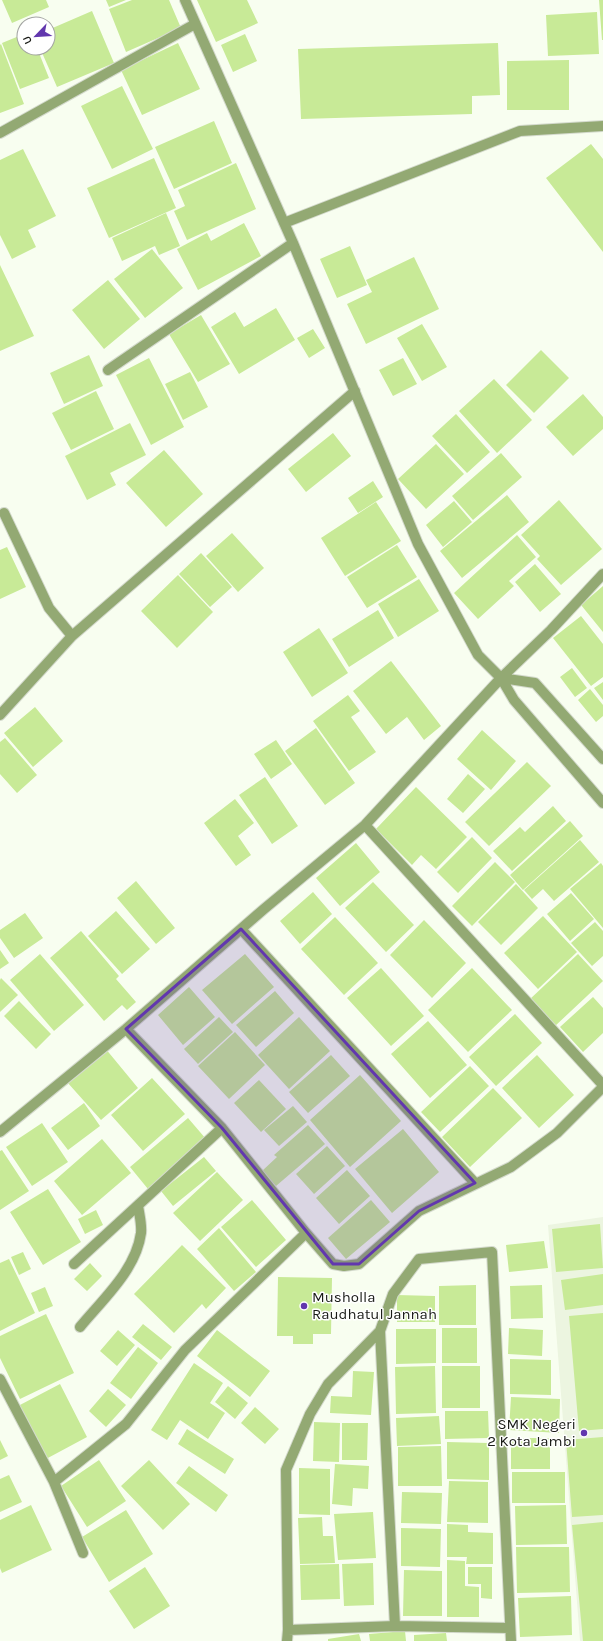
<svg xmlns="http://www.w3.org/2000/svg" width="603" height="1641" viewBox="0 0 603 1641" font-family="Karla,sans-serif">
	<rect width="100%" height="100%" fill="#f8fef0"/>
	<path fill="#ecf5e0" d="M 603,1217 L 603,1641 L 580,1641 L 548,1225 Z"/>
	<path fill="#c8ea97" d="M 2,0 L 46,0 L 49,7 L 12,23 Z
		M 106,0 L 126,0 L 109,7 Z
		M 132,0 L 169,0 L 181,28 L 126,52 L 109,9 Z
		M 197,0 L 247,0 L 258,23 L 216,42 Z
		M 599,0 L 603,0 L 603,40 L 602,40 Z
		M 92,11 L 114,63 L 57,87 L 40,48 L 48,48 L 48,30 Z
		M 597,12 L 599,54 L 548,56 L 546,15 Z
		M 24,34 L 24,48 L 37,48 L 49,78 L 20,89 L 2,43 Z
		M 245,34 L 257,61 L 233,72 L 221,45 Z
		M 178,43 L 200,89 L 142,115 L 121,70 Z
		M 498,43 L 500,95 L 472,96 L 472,114 L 301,119 L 298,49 Z
		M 1,44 L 24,104 L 0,113 L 0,45 Z
		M 569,60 L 569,110 L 507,110 L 507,61 Z
		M 122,86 L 153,149 L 112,169 L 81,106 Z
		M 214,121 L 232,163 L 174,189 L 155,147 Z
		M 591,144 L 603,159 L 603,252 L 546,178 Z
		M 23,149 L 56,216 L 28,230 L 36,247 L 12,259 L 0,235 L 0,160 Z
		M 154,158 L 176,208 L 109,238 L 87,188 Z
		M 236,163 L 256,209 L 187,240 L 174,211 L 185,206 L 178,190 Z
		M 166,213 L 180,246 L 159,255 L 155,246 L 122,261 L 112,238 Z
		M 244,223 L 261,256 L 198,290 L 177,249 L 207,233 L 211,241 Z
		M 350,246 L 367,285 L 337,298 L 320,259 Z
		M 152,249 L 183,288 L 145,318 L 114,279 Z
		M 414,257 L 439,309 L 366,344 L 347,304 L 372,292 L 366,280 Z
		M 0,265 L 34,336 L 0,351 Z
		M 108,280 L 140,319 L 104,349 L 72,310 Z
		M 276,308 L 295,340 L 239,374 L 211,327 L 235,312 L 244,327 Z
		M 201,315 L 230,364 L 198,382 L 169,334 Z
		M 422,324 L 447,367 L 422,381 L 397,338 Z
		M 313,329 L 325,348 L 309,358 L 297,338 Z
		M 541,350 L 569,378 L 534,413 L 506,385 Z
		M 89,355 L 103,386 L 64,404 L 50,373 Z
		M 149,358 L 184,427 L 151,445 L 116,375 Z
		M 403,358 L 417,384 L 393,396 L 379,370 Z
		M 190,372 L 208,407 L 183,420 L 165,384 Z
		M 494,379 L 532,420 L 497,453 L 459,411 Z
		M 96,391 L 114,429 L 71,450 L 52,413 Z
		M 583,394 L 603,417 L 603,429 L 573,456 L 546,427 Z
		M 456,414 L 490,452 L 467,473 L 432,436 Z
		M 130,423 L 146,455 L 110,473 L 116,485 L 87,500 L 65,456 Z
		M 333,433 L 351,456 L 306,492 L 288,469 Z
		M 436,444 L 464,474 L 426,509 L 398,479 Z
		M 164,450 L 203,494 L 166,527 L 126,483 Z
		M 501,453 L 522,477 L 473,520 L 452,496 Z
		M 373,481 L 383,497 L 358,513 L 348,498 Z
		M 507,495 L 529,522 L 462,578 L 440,551 Z
		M 559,500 L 602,549 L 561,585 L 537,559 L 540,556 L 521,535 Z
		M 454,501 L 472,522 L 443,547 L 426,525 Z
		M 376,502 L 401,541 L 345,576 L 321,538 Z
		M 232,533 L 264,568 L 238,592 L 206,556 Z
		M 517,535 L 536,557 L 509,581 L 514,586 L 478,619 L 454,593 Z
		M 397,545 L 417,577 L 367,608 L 347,577 Z
		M 7,547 L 26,587 L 0,599 L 0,550 Z
		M 201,553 L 232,587 L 210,607 L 179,574 Z
		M 535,564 L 561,594 L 540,612 L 515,582 Z
		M 178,575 L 213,612 L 177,648 L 141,611 Z
		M 419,579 L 439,611 L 398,637 L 378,604 Z
		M 603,586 L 603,632 L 581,605 Z
		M 378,610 L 394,638 L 349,667 L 332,639 Z
		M 581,616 L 603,644 L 603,677 L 591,686 L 553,638 Z
		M 319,628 L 348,673 L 312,697 L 283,652 Z
		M 391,661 L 441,726 L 424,740 L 407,717 L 386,734 L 353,691 Z
		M 572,668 L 587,688 L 575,697 L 560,677 Z
		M 603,682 L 603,700 L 594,688 Z
		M 590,689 L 603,705 L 603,716 L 596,722 L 578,700 Z
		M 348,695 L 360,711 L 351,717 L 376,752 L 349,771 L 313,721 Z
		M 35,707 L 63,741 L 33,767 L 4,733 Z
		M 316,728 L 355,783 L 325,805 L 285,751 Z
		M 482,730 L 516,761 L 491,790 L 457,759 Z
		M 5,738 L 37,775 L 17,793 L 0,774 L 0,742 Z
		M 276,740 L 292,764 L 271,779 L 254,754 Z
		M 527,762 L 551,786 L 489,846 L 465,822 Z
		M 468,774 L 485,789 L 463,813 L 447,799 Z
		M 265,777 L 298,826 L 272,844 L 239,795 Z
		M 416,787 L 467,837 L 436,869 L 421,855 L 412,865 L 376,829 Z
		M 235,799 L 254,823 L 238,836 L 251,855 L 236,866 L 204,823 Z
		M 553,806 L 566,821 L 512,871 L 493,851 L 520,827 L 525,832 Z
		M 570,821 L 583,836 L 523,890 L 510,875 Z
		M 472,837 L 492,858 L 458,893 L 437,872 Z
		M 580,840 L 599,862 L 554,901 L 543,889 L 532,899 L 524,890 Z
		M 356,843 L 380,872 L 340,906 L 316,878 Z
		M 495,862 L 515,882 L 472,926 L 452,906 Z
		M 601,863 L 603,866 L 603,928 L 570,889 Z
		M 136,881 L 175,928 L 156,944 L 117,898 Z
		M 373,882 L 414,925 L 386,952 L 345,908 Z
		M 516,884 L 538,908 L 501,945 L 478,922 Z
		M 313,892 L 332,914 L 300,944 L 280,921 Z
		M 571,893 L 594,919 L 570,941 L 547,914 Z
		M 116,911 L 150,949 L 122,974 L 88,936 Z
		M 25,913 L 43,938 L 14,958 L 0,938 L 0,930 Z
		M 543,916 L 577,952 L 538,989 L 504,953 Z
		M 335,917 L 378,963 L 344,995 L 301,949 Z
		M 424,920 L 466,963 L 432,998 L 390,955 Z
		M 595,922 L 603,931 L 603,956 L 592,966 L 571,943 Z
		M 81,931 L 119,976 L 116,979 L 136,1002 L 127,1010 L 122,1005 L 104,1021 L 50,958 Z
		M 0,950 L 9,963 L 0,969 Z
		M 40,954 L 84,1005 L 54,1031 L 10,980 Z
		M 245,954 L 274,987 L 232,1024 L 202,990 Z
		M 578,954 L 603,981 L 554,1027 L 529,1000 Z
		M 381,968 L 424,1016 L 391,1046 L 347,998 Z
		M 472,968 L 512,1010 L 468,1052 L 428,1010 Z
		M 1,978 L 18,995 L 0,1012 L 0,980 Z
		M 189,987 L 215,1017 L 183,1045 L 158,1015 Z
		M 275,991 L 294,1013 L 256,1047 L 236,1025 Z
		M 593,997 L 603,1008 L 603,1033 L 583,1052 L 560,1027 Z
		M 19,1001 L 51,1034 L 36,1049 L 4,1016 Z
		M 515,1014 L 542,1043 L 496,1086 L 469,1057 Z
		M 219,1017 L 233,1032 L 198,1064 L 184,1049 Z
		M 299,1017 L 330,1051 L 289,1089 L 258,1055 Z
		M 428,1021 L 467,1065 L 430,1098 L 391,1054 Z
		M 235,1032 L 265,1065 L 229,1099 L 198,1066 Z
		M 105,1048 L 138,1088 L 101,1120 L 67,1082 Z
		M 331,1055 L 350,1076 L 308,1113 L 289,1092 Z
		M 537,1055 L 574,1095 L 539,1128 L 502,1088 Z
		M 470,1066 L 489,1086 L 440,1132 L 421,1112 Z
		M 360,1075 L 401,1121 L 350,1167 L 310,1120 Z
		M 152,1078 L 185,1114 L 143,1151 L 111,1115 Z
		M 259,1080 L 286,1109 L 261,1132 L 234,1103 Z
		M 493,1088 L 522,1118 L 470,1167 L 442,1137 Z
		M 84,1103 L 100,1126 L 68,1150 L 51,1128 Z
		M 293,1106 L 307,1122 L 279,1146 L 264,1130 Z
		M 188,1118 L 206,1139 L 148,1189 L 130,1167 Z
		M 42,1123 L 68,1162 L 32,1186 L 6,1147 Z
		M 308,1125 L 325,1144 L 276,1186 L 262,1171 L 277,1157 L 274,1155 Z
		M 403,1129 L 439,1172 L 392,1213 L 355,1169 Z
		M 102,1139 L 131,1173 L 82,1215 L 54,1181 Z
		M 327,1146 L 345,1166 L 314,1194 L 296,1174 Z
		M 2,1150 L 29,1191 L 0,1210 L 0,1151 Z
		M 204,1157 L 216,1171 L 173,1206 L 161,1191 Z
		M 347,1170 L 370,1196 L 339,1224 L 316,1198 Z
		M 217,1172 L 243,1200 L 200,1241 L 173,1213 Z
		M 48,1189 L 81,1242 L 43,1265 L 10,1212 Z
		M 252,1200 L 286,1240 L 256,1267 L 221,1227 Z
		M 371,1200 L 390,1222 L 346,1259 L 328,1238 Z
		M 96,1210 L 103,1225 L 85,1234 L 78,1219 Z
		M 600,1224 L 603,1268 L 556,1272 L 552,1229 Z
		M 219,1228 L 256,1272 L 234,1291 L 197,1249 Z
		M 544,1241 L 548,1268 L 509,1272 L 506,1245 Z
		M 182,1245 L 226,1288 L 206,1309 L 202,1304 L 174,1333 L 134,1294 Z
		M 23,1252 L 31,1269 L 19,1275 L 11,1257 Z
		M 9,1259 L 35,1313 L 0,1331 L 0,1263 Z
		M 90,1263 L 102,1276 L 87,1291 L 74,1279 Z
		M 603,1274 L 603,1305 L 565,1310 L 561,1280 Z
		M 278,1277 L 332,1278 L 331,1334 L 313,1334 L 313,1344 L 293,1344 L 293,1336 L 277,1336 Z
		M 476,1285 L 476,1325 L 439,1325 L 439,1286 Z
		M 542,1285 L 543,1318 L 511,1319 L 510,1286 Z
		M 45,1287 L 53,1306 L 39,1312 L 31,1293 Z
		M 397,1295 L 435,1296 L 435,1322 L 397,1322 Z
		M 603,1313 L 603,1429 L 579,1431 L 569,1316 Z
		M 46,1314 L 74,1373 L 20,1399 L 0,1358 L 0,1336 Z
		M 143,1324 L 172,1347 L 161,1360 L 132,1337 Z
		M 442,1328 L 477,1328 L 477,1363 L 442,1363 Z
		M 509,1328 L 543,1330 L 542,1356 L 508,1354 Z
		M 396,1329 L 436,1329 L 436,1363 L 396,1364 Z
		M 118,1330 L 135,1345 L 117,1366 L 100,1351 Z
		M 217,1330 L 270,1371 L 250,1397 L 197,1356 Z
		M 138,1347 L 158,1363 L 131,1399 L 110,1383 Z
		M 510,1359 L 551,1360 L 551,1395 L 510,1394 Z
		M 194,1363 L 223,1383 L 210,1403 L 225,1413 L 208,1439 L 180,1420 L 167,1440 L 151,1430 Z
		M 435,1366 L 436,1413 L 396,1414 L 395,1367 Z
		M 442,1366 L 480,1366 L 480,1408 L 442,1408 Z
		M 353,1371 L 374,1372 L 371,1415 L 330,1413 L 331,1396 L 352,1397 Z
		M 60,1384 L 87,1437 L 46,1459 L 18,1406 Z
		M 228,1386 L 248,1403 L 235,1419 L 215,1402 Z
		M 108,1389 L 126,1405 L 106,1427 L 89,1411 Z
		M 511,1397 L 560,1399 L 559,1433 L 509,1430 Z
		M 255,1407 L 279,1429 L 265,1444 L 241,1423 Z
		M 445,1411 L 488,1411 L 489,1438 L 445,1439 Z
		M 439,1416 L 441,1444 L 397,1446 L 396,1418 Z
		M 314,1422 L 340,1423 L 339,1462 L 313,1461 Z
		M 342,1423 L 368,1423 L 367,1460 L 342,1460 Z
		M 187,1429 L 234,1459 L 225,1474 L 178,1444 Z
		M 603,1437 L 603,1515 L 572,1517 L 566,1440 Z
		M 511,1438 L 550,1438 L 550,1469 L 511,1469 Z
		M 0,1440 L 8,1456 L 0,1460 Z
		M 447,1442 L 489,1443 L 489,1480 L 447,1479 Z
		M 441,1446 L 442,1486 L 398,1486 L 398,1447 Z
		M 99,1460 L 126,1501 L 87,1527 L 61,1486 Z
		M 149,1460 L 190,1504 L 163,1530 L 121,1486 Z
		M 335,1464 L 369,1466 L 368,1489 L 353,1488 L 352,1506 L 332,1504 Z
		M 189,1466 L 228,1495 L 216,1512 L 176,1483 Z
		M 299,1468 L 330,1469 L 330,1515 L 299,1514 Z
		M 512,1472 L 565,1472 L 565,1503 L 512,1503 Z
		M 9,1475 L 22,1502 L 0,1512 L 0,1479 Z
		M 449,1481 L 488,1482 L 488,1523 L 447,1522 Z
		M 402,1492 L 442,1493 L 441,1524 L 401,1523 Z
		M 31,1505 L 52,1550 L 2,1573 L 0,1568 L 0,1520 Z
		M 566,1505 L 567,1544 L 516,1545 L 515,1506 Z
		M 126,1510 L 153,1554 L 109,1582 L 82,1537 Z
		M 373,1512 L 376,1558 L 338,1560 L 334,1514 Z
		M 322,1517 L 323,1536 L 333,1536 L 335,1563 L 300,1564 L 298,1518 Z
		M 603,1522 L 603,1641 L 583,1641 L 572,1525 Z
		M 447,1524 L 468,1525 L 468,1532 L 493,1533 L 493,1564 L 466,1564 L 467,1557 L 447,1557 Z
		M 401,1528 L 441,1529 L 440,1567 L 401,1566 Z
		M 516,1547 L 569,1547 L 570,1592 L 517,1593 Z
		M 447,1560 L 465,1561 L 465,1586 L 479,1587 L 479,1617 L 447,1617 Z
		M 373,1563 L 374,1605 L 344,1606 L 342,1564 Z
		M 339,1564 L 340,1599 L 301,1600 L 300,1565 Z
		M 145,1567 L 170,1606 L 134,1629 L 109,1591 Z
		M 468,1567 L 492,1567 L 492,1599 L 481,1598 L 481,1584 L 468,1584 Z
		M 404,1570 L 442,1571 L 442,1616 L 403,1616 Z
		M 571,1596 L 572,1635 L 520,1637 L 518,1598 Z
		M 405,1631 L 406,1641 L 370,1641 L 369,1634 Z
		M 446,1633 L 447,1641 L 414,1641 L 414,1635 Z
		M 359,1634 L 361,1641 L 328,1641 L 328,1639 Z"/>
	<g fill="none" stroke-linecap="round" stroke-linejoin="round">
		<g stroke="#d4dacd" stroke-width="12">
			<path id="street" d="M 185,0 L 293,243 L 418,544 L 478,655 L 501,678 L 514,700 L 603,803
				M 0,133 L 195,24
				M 284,223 L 520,131 L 603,126
				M 108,370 L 293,243
				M 4,513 L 49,608 L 72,636
				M 501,678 L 535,683 L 603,759
				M 0,715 L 72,636 L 355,391
				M 365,825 L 603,1085
				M 241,929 L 475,1183
				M 126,1029 L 222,1128 L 306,1233 L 333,1264 L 344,1266 L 359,1264 L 419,1211 L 511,1167 L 557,1133 L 603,1087
				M 0,1132 L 126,1029 L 264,909 L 365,825 L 501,678 L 551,630 L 603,574
				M 74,1264 L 222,1128
				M 80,1327 C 103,1299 136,1270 141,1233 C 142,1224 139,1214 138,1205
				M 380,1331 L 395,1626
				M 0,1379 L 54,1482 L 83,1553
				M 54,1482 L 126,1424 L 185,1350 L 306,1233
				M 288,1630 L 395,1626 L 510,1628
				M 287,1641 L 288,1630 L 286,1470 L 310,1414 L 328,1384 L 380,1331 L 393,1294 L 419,1259 L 492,1252 L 511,1641"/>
		</g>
		<use href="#street" stroke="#93a973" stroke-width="10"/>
	</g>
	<path fill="#6237ae" fill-opacity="0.2" stroke="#6237ae" stroke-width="3" stroke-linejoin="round" d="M 241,929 L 475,1183 L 419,1211 L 359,1264 L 333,1264 L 222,1128 L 126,1029 Z"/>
	<g fill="#6237ae" stroke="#fff" stroke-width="1.5">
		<circle cx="304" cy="1306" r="4"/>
		<circle cx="584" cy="1433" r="4"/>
	</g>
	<g text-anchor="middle" stroke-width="3" stroke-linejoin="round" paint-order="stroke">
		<g font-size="15" fill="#191b16" stroke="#fff" text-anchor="start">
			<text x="312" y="1302">Musholla<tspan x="312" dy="17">Raudhatul Jannah</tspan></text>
			<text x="576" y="1429" text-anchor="end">SMK Negeri<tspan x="576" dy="17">2 Kota Jambi</tspan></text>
		</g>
	</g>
	<g transform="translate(36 36) rotate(245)"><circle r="19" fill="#ffffff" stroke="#a3a4a2"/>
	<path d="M0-3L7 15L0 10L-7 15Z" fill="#6237ae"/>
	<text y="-6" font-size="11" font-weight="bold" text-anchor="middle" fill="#191b16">U</text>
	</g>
</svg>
